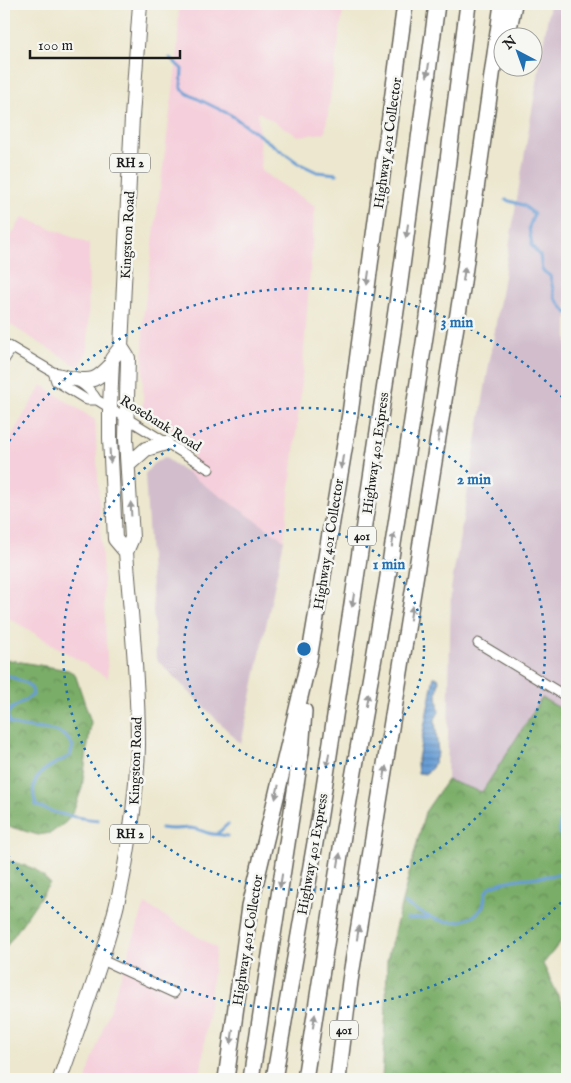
<svg xmlns="http://www.w3.org/2000/svg" width="571" height="1083" viewBox="0 0 571 1083" font-family="'IM FELL English',serif">
	<defs>
		<pattern id="forest-crowns" width="20" height="18" patternUnits="userSpaceOnUse" patternTransform="scale(1.25)"><rect width="20" height="18" fill="#7aad68"/><path d="M2 6a3 3 0 1 1 6 0M12 15a3 3 0 1 1 6 0" fill="none" stroke="#638c55"/></pattern>
		<pattern id="water-rules" width="6" height="5" patternUnits="userSpaceOnUse" patternTransform="scale(1.25)"><rect width="6" height="5" fill="#689dd4"/><path d="M0 2.5h6" fill="none" stroke="#557fab"/></pattern>
	</defs>
	<rect width="100%" height="100%" fill="#f6f6f2"/>
	<filter id="ink" filterUnits="userSpaceOnUse"><feTurbulence type="fractalNoise" baseFrequency=".02" numOctaves="2"/><feDisplacementMap in="SourceGraphic" scale="10" xChannelSelector="R" yChannelSelector="G"/><feConvolveMatrix kernelMatrix="1 2 1 2 8 2 1 2 1" color-interpolation-filters="sRGB"/></filter>
	<filter id="wash" filterUnits="userSpaceOnUse"><feTurbulence type="fractalNoise" baseFrequency=".0096" numOctaves="4" result="noise"/><feDisplacementMap in="SourceGraphic" scale="20" xChannelSelector="R" yChannelSelector="G"/><feGaussianBlur stdDeviation="1.12" result="paint"/><feColorMatrix in="noise" values="0 0 0 0 0 0 0 0 0 0 0 0 0 0 0 0 0 1.4 0 .05"/><feComposite in="paint" operator="in"/></filter>
	<g filter="url(#wash)">
		<rect width="100%" height="100%" fill="#ece7ce"/>
		<path fill="#f5cfdb" d="M 179,4 L 344,4 L 325,133 L 298,136 L 258,112 L 261,171 L 315,206 L 301,390 L 284,540 L 185,472 L 199,446 L 143,411 L 143,319 L 177,60 Z
			M 23,217 L 89,244 L 88,350 L 79,367 L 4,321 L 4,246 Z
			M 42,385 L 95,420 L 108,678 L 4,615 L 4,448 Z
			M 145,904 L 216,948 L 200,1079 L 86,1079 Z"/>
		<path fill="#d1bdcc" d="M 550,4 L 567,4 L 567,712 L 542,698 L 482,792 L 447,780 L 451,589 Z
			M 164,457 L 284,540 L 241,744 L 156,659 L 145,474 L 153,464 Z"/>
		<path fill="url(#forest-crowns)" stroke="#4b6442" d="M 4,659 L 68,670 L 75,674 L 91,722 L 82,788 L 74,810 L 66,822 L 51,833 L 38,835 L 4,825 Z
			M 542,698 L 567,712 L 567,934 L 543,964 L 563,1006 L 567,1004 L 567,1079 L 382,1079 L 386,1008 L 387,960 L 425,812 L 447,780 L 482,792 Z
			M 4,859 L 35,869 L 50,883 L 4,950 Z"/>
		<path fill="url(#water-rules)" stroke="#425c78" d="M 434,676 L 439,679 L 437,694 L 439,712 L 435,719 L 438,753 L 432,768 L 425,774 L 418,773 L 417,764 Z"/>
		<g fill="none" stroke-linecap="round" stroke-linejoin="round">
			<path stroke="#689dd4" stroke-width="3" d="M 170,58 L 182,69 L 181,88 L 188,94 L 231,115 L 298,163 L 317,172 L 337,174
				M 506,200 L 523,205 L 534,214 L 529,227 L 532,246 L 540,256 L 542,270 L 550,276 L 555,298 L 567,313
				M 4,674 L 26,683 L 32,689 L 33,695 L 11,709 L 7,715 L 10,723 C 32,734 60,721 73,746 L 70,756 C 47,768 26,774 36,805 C 53,814 78,818 98,820
				M 567,806 C 559,817 558,827 562,840 L 567,843
				M 161,828 C 173,830 177,829 189,828 C 196,828 201,831 208,833 C 214,835 220,834 227,836
				M 218,833 L 228,824
				M 404,903 C 425,916 447,929 472,917 C 476,914 481,911 483,906 C 486,899 483,890 492,886 C 516,876 542,879 567,873
				M 406,919 L 428,918"/>
		</g>
	</g>
	<g filter="url(#ink)">
		<g fill="none" stroke-linecap="round" stroke-linejoin="round">
			<g stroke="#65635a" stroke-width="11">
				<path id="street" d="M 4,343 L 53,372 C 69,373 89,386 97,400 L 209,469
					M 4,360 L 12,348
					M 53,372 L 56,381 L 87,400 L 97,400
					M 478,643 L 567,697
					M 102,960 L 174,993"/>
			</g>
			<g stroke="#65635a" stroke-width="16">
				<path id="primary" d="M 121,347 L 112,359 L 110,407 L 110,438 L 115,539 L 126,552
					M 70,378 C 92,383 97,380 112,364
					M 128,465 L 146,449 L 166,443
					M 60,1079 C 84,1009 112,940 125,866 C 132,826 137,785 138,745 C 138,680 131,616 126,552 L 132,538 L 126,439 L 128,358 L 121,347 L 132,117 L 140,4"/>
			</g>
			<g stroke="#65635a" stroke-width="18">
				<path id="highway" d="M 507,38 L 514,4
					M 226,1079 L 250,906 L 309,659 L 350,414 L 405,4
					M 251,1079 L 301,752 L 304,711
					M 274,1079 L 320,814 L 358,565 L 397,304 L 437,4
					M 305,1079 L 344,829 L 387,583 L 428,317 L 468,4
					M 338,1079 L 350,981 L 462,289 L 502,4"/>
			</g>
			<use href="#street" stroke="#fff" stroke-width="9"/>
			<use href="#primary" stroke="#fff" stroke-width="14"/>
			<use href="#highway" stroke="#fff" stroke-width="15"/>
		</g>
		<defs><path id="oneway-solid" d="M-6-.8H1V-3.2L6.5 0L1 3.2V.8H-6Z" transform="scale(1.25)"/></defs>
		<g fill="#999">
			<use href="#oneway-solid" transform="translate(428 70) rotate(98)"/>
			<use href="#oneway-solid" transform="translate(407 231) rotate(98)"/>
			<use href="#oneway-solid" transform="translate(464 274) rotate(-82)"/>
			<use href="#oneway-solid" transform="translate(368 278) rotate(98)"/>
			<use href="#oneway-solid" transform="translate(439 435) rotate(-81)"/>
			<use href="#oneway-solid" transform="translate(110 456) rotate(87)"/>
			<use href="#oneway-solid" transform="translate(342 462) rotate(99)"/>
			<use href="#oneway-solid" transform="translate(131 509) rotate(-93)"/>
			<use href="#oneway-solid" transform="translate(393 540) rotate(-81)"/>
			<use href="#oneway-solid" transform="translate(353 600) rotate(99)"/>
			<use href="#oneway-solid" transform="translate(411 613) rotate(-81)"/>
			<use href="#oneway-solid" transform="translate(367 700) rotate(-80)"/>
			<use href="#oneway-solid" transform="translate(328 760) rotate(99)"/>
			<use href="#oneway-solid" transform="translate(385 773) rotate(-81)"/>
			<use href="#oneway-solid" transform="translate(277 792) rotate(103)"/>
			<use href="#oneway-solid" transform="translate(339 860) rotate(-81)"/>
			<use href="#oneway-solid" transform="translate(281 881) rotate(99)"/>
			<use href="#oneway-solid" transform="translate(358 933) rotate(-81)"/>
			<use href="#oneway-solid" transform="translate(314 1021) rotate(-81)"/>
			<use href="#oneway-solid" transform="translate(232 1037) rotate(98)"/>
		</g>
	</g>
	<g fill="none" stroke="#1f6fb2" stroke-width="2.5" stroke-dasharray="2.5 5">
		<circle cx="304" cy="649" r="120"/>
		<circle cx="304" cy="649" r="241"/>
		<path d="M566 897A361 361 0 0 1 5 851M5 447A361 361 0 0 1 566 401"/>
	</g>
	<g text-anchor="middle" stroke-width="5" stroke-linejoin="round" paint-order="stroke">
		<g fill="#f6f6f2" stroke="#5d5d5c" stroke-width="1">
			<rect x="110" y="153.5" width="40" height="19" rx="4"/>
			<rect x="348" y="526.5" width="28" height="19" rx="4"/>
			<rect x="110" y="824.5" width="40" height="19" rx="4"/>
			<rect x="330" y="1020.5" width="28" height="19" rx="4"/>
		</g>
		<g font-size="12" font-weight="bold" fill="#1c1c1c">
			<text x="130" y="167">RH 2</text>
			<text x="362" y="540">401</text>
			<text x="130" y="838">RH 2</text>
			<text x="344" y="1034">401</text>
		</g>
		<g font-size="14" fill="#1c1c1c" stroke="#f6f6f2">
			<text transform="translate(387 143) rotate(-82)" y="5">Highway 401 Collector</text>
			<text transform="translate(127 235) rotate(-87)" y="5">Kingston Road</text>
			<text transform="translate(161 423) rotate(32)" y="5">Rosebank Road</text>
			<text transform="translate(375 453) rotate(-82)" y="5">Highway 401 Express</text>
			<text transform="translate(328 544) rotate(-81)" y="5">Highway 401 Collector</text>
			<text transform="translate(135 761) rotate(-88)" y="5">Kingston Road</text>
			<text transform="translate(312 854) rotate(-80)" y="5">Highway 401 Express</text>
			<text transform="translate(247 940) rotate(-81)" y="5">Highway 401 Collector</text>
		</g>
	</g>
	<circle cx="304" cy="649" r="8" fill="#1f6fb2" stroke="#f6f6f2" stroke-width="2.5"/>
	<g font-size="15" text-anchor="middle" font-weight="bold" fill="#1f6fb2" stroke="#f6f6f2" stroke-width="5" stroke-linejoin="round" paint-order="stroke">
		<text x="457" y="327">3 min</text>
		<text x="474" y="484">2 min</text>
		<text x="389" y="569">1 min</text>
	</g>
	<rect width="571" height="1083" fill="none" stroke="#f6f6f2" stroke-width="20"/>
	<g transform="translate(518 52) rotate(319)"><circle r="24" fill="#f6f6f2" stroke="#9f9f9c"/>
	<path d="M0-4L9 19L0 12L-9 19Z" fill="#1f6fb2"/>
	<text y="-8" font-size="14" font-weight="bold" text-anchor="middle" fill="#1c1c1c">N</text>
	</g>
	<path d="M30 50v8h150v-8" fill="none" stroke="#1c1c1c" stroke-width="2.5"/>
	<text x="38" y="50" font-size="15" fill="#1c1c1c" stroke="#f6f6f2" stroke-width="4" paint-order="stroke">100 m</text>
</svg>
